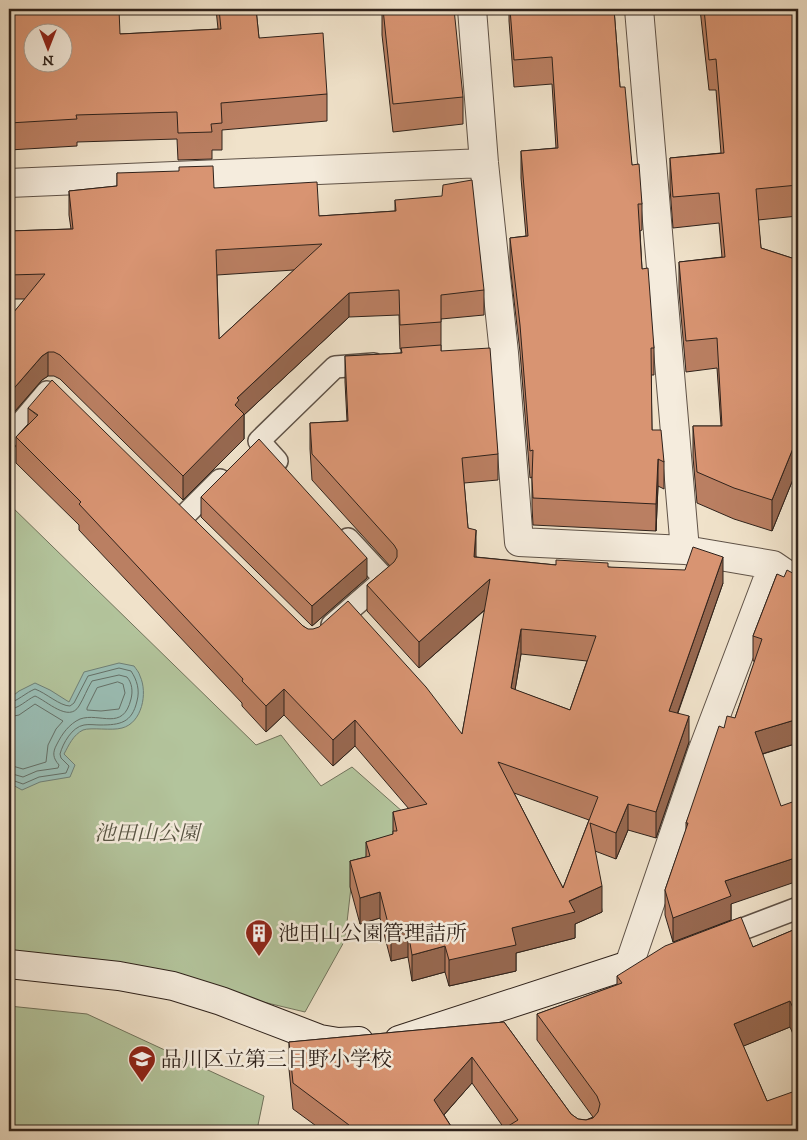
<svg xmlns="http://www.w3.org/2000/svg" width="807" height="1140" viewBox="0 0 807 1140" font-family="'IM FELL DW Pica','Noto Serif JP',serif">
	<rect width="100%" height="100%" fill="#f0e2ca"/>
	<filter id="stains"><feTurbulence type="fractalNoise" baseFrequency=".004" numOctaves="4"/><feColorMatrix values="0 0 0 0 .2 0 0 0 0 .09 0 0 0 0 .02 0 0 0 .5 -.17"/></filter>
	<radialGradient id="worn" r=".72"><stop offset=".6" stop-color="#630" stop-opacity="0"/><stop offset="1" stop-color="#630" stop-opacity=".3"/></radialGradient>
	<path fill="#b3c49c" stroke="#71735c" d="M 9,504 L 256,745 L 281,735 L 321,786 L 352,767 L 412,820 L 351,887 L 345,940 L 305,1012 L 91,961 L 9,951 Z
		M 9,1006 L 87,1014 L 264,1096 L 258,1125 L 275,1131 L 9,1131 Z"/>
	<path fill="#9abeb5" stroke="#6f8077" d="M 119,663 L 134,666 C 136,669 139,672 140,676 C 148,693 142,723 122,728 C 112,731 91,727 83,730 C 73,735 69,745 64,754 L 75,765 L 70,777 L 40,782 L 22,790 L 9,783 L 9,699 L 19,691 L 35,683 L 50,690 L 69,702 L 84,672 Z"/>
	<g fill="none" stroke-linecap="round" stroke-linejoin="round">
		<path stroke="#647068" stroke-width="1" d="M 118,682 L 123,684 L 125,693 L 119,709 L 101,711 L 87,710 L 87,708 L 97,688 Z
			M 9,703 C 16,702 27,692 35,689 C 46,693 60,706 70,706 L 74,703 L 88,676 L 119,668 L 131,671 C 137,680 140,690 137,701 C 132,723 120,725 100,725 C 95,725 89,724 84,725 C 72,727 63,743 60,754 L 61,758 L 69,766 L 66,773 L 39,777 L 23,784 L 9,779
			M 9,709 C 19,709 26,700 35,696 C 47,701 69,723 79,706 C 84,698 87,689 92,681 L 119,675 L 127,677 C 132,683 133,691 131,699 C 123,732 100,712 80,719 C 69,724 62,734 57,744 C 52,753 53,758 59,765 L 58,768 L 37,771 L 23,777 L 9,773
			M 9,717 L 19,715 L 35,704 L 63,721 L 56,729 L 48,745 L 46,762 L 23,769 L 9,765"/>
		<g stroke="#5f5247" stroke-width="24">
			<path id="lane" d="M 9,437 L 47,392
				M 277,461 L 259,441 L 335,367 L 374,364
				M 183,517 L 220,480
				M 332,625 L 385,579 L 348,539
				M 719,938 L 798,908"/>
		</g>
		<g stroke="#5f5247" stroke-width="30">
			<path id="street" d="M 472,9 L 484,163 L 504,353 L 519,542 L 685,550 L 773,565 L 798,582
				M 639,9 L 685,550
				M 9,183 L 484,163
				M 629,965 L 702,752 L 773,565"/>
		</g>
		<g stroke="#2f221b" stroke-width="30">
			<path id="secondary" d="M 9,964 L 119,976 L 173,986 L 221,1001 L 320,1039 L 338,1042 L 359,1041
				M 399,1040 L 629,965"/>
		</g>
		<use href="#lane" stroke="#f5ecdd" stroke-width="21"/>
		<use href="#street" stroke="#f5ecdd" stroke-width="28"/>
		<use href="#secondary" stroke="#f5ecdd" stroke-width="28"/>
	</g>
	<path fill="#ba7f62" stroke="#2f221b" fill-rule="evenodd" d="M 9,9 L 120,34 L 218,29 L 216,9 L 256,9 L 259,38 L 327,94 L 327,121 L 222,130 L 222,150 L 212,150 L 212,159 L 178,160 L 177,139 L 77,142 L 77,146 L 9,150 Z
		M 382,9 L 463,97 L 463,124 L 393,132 L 382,35 Z
		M 509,9 L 614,9 L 620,87 L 632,165 L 642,204 L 642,230 L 640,231 L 642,269 L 654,348 L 654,375 L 651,375 L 652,430 L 664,462 L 664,489 L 658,486 L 656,531 L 533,525 L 532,506 L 532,477 L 530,478 L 520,352 L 510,265 L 510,238 L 526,236 L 521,178 L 521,151 L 556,148 L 552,84 L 514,87 L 509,21 Z
		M 700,9 L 798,9 L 798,216 L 758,220 L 761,248 L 798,260 L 798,467 L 772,531 L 734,519 L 697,503 L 693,457 L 693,426 L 721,426 L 717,368 L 686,372 L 679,292 L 679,262 L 722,257 L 719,223 L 673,228 L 670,188 L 670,158 L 721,153 L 716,90 L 709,90 Z
		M 117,173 L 214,188 L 319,216 L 395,211 L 395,200 L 484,290 L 484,315 L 441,319 L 441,351 L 498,454 L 498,480 L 464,483 L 468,528 L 476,557 L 556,565 L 608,567 L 723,583 L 678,713 L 689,742 L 656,838 L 628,830 L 616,859 L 595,851 L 602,912 L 575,924 L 575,938 L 516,953 L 516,971 L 449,986 L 445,972 L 412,981 L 408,957 L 391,961 L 380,918 L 360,924 L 350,887 L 350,861 L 366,857 L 366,842 L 393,835 L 393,812 L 409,809 L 355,746 L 333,766 L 284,715 L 266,732 L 242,706 L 242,703 L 79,530 L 79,525 L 16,463 L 16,437 L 28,424 L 28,408 L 303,626 L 462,734 L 485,610 L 419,668 L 367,611 L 367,585 L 390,566 L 312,480 L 310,449 L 310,423 L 347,421 L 345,382 L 345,356 L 401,353 L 401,349 L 400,349 L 399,315 L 349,317 L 244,415 L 244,439 L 183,500 L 60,379 L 54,376 L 48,376 L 42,380 L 9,418 L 9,318 L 25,299 L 9,299 L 9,231 L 71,229 L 69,215 L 69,191 L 117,186 ZM 294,270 L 219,339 L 217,275 ZM 521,654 L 587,661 L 570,710 L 515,690 ZM 514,793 L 589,820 L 563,888 Z
		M 201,497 L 367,578 L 312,626 L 201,517 Z
		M 777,574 L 798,743 L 763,754 L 731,904 L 731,920 L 673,942 L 665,915 L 665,890 L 686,830 L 686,823 L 724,728 L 735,718 L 755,661 L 753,661 L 753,636 Z
		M 798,928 L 793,1034 L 790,1027 L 743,1046 L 767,1101 L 798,1131 L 504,1128 L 472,1083 L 444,1115 L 454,1131 L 323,1131 L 293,1109 L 289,1069 L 289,1042 L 504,1022 L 571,1114 L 578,1119 L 586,1120 L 593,1117 L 537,1040 L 537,1014 L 617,985 L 617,976 L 753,947 Z"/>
	<path fill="#976850" stroke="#2f221b" d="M 349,293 L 349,317 L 244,415 L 244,439 L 183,500 L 183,476 L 235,405 L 237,398 Z
		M 48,352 L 48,376 L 42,380 L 9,418 L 9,394 L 42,356 Z
		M 798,436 L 798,467 L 772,531 L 772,500 Z
		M 658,459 L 658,486 L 656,531 L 656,504 Z
		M 476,530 L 476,556 L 474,583 L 474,557 Z
		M 723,557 L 723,583 L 669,737 L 669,711 Z
		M 367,558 L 367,578 L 312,626 L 312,606 Z
		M 490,579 L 490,605 L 419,668 L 419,642 Z
		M 521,629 L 521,654 L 511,714 L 511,688 Z
		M 284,689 L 284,715 L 266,732 L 266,706 Z
		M 689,716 L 689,742 L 656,838 L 656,812 Z
		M 798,719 L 798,743 L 755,756 L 755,732 Z
		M 355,720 L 355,746 L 333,766 L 333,740 Z
		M 628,804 L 628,830 L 616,859 L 616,833 Z
		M 798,857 L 798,881 L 731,904 L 731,920 L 673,942 L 673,918 L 725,881 Z
		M 602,886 L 602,912 L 575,924 L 575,938 L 516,953 L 516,971 L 449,986 L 449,960 L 512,928 Z
		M 380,892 L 380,918 L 360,924 L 360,898 Z
		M 408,931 L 408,957 L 391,961 L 391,935 Z
		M 445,946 L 445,972 L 412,981 L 412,955 Z
		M 790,1001 L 790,1027 L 734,1050 L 734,1024 Z
		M 798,1006 L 798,1032 L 793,1034 L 793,1008 Z
		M 472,1057 L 472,1083 L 434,1126 L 434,1100 Z"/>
	<path fill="#d89472" stroke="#2f221b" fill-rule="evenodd" d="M 9,9 L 119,9 L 120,34 L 221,29 L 219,9 L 256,9 L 259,38 L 323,33 L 327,94 L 221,103 L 222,123 L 211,124 L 212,132 L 178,133 L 177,112 L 76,115 L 77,119 L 9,123 ZM 32,32 L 62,32 L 62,62 L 32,62 Z
		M 383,9 L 454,9 L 463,97 L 393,104 Z
		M 510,9 L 614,9 L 620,87 L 625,87 L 632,165 L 639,164 L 642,204 L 638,204 L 642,269 L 648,268 L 654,348 L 651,348 L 652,430 L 661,430 L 664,462 L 658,459 L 656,504 L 533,498 L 532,479 L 533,450 L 530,451 L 520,325 L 510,238 L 528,236 L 521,151 L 558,148 L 552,57 L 514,60 Z
		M 704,9 L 798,9 L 798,185 L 756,189 L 761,248 L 798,260 L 798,436 L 772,500 L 734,488 L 697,472 L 693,426 L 722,426 L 717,338 L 686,341 L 679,262 L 725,257 L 719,193 L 673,197 L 670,158 L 724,153 L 716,59 L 709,60 Z
		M 213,166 L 214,188 L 317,182 L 319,216 L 396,211 L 395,200 L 442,196 L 443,185 L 472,180 L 484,290 L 441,295 L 441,322 L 400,325 L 399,290 L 349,293 L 237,398 L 239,400 L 235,405 L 244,414 L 183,476 L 60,355 L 54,352 L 48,352 L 42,356 L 9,394 L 9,318 L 45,274 L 9,275 L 9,231 L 73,229 L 69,191 L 117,186 L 117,173 L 179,171 L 179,167 ZM 322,244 L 219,339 L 216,250 Z
		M 441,345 L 441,351 L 490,348 L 498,454 L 462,458 L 468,528 L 476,530 L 474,557 L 556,565 L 556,560 L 608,563 L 608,567 L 685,570 L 693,547 L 723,557 L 669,711 L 689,716 L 656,812 L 628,804 L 616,833 L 590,823 L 602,886 L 569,901 L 575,912 L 512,928 L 516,945 L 449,960 L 445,946 L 412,955 L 408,931 L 391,935 L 380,892 L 360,898 L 350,861 L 370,856 L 366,842 L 393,834 L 393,831 L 397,831 L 393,812 L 427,804 L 355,720 L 333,740 L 284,689 L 266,706 L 242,681 L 243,679 L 79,504 L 81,502 L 16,437 L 38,415 L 28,408 L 52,380 L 303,626 L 308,629 L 313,629 L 319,627 L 348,601 L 426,687 L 462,734 L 490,579 L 419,642 L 367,585 L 394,562 L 397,557 L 397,550 L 394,545 L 312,454 L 310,423 L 348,421 L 345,356 L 402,353 L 401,348 ZM 521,629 L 596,636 L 570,710 L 511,688 ZM 498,762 L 598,797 L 563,888 Z
		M 259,439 L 367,558 L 312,606 L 201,497 Z
		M 787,570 L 798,576 L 798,719 L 755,732 L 781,806 L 798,800 L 798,857 L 725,881 L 731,896 L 673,918 L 665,890 L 688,823 L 686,823 L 719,726 L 724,728 L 727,716 L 735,718 L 762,639 L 753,636 L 777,574 L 784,577 Z
		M 741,917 L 753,947 L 798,928 L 798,1006 L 793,1008 L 790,1001 L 734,1024 L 767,1101 L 798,1090 L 798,1131 L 500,1131 L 518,1120 L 472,1057 L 434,1100 L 454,1131 L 345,1131 L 349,1125 L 293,1083 L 289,1042 L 504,1022 L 571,1114 L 578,1119 L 586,1120 L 593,1118 L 598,1112 L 600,1104 L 597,1096 L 537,1014 L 622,983 L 617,976 L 665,946 Z"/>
	<defs>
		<g id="building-pin" transform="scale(1.4375)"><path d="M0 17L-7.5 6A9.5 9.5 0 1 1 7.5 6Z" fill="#8f2418" stroke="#f5ecdd"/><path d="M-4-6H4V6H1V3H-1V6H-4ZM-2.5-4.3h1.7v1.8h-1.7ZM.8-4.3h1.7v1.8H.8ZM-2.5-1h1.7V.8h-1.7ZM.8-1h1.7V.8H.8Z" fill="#fff"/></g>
		<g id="school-pin" transform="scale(1.4375)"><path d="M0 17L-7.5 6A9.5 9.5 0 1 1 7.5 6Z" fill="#8f2418" stroke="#f5ecdd"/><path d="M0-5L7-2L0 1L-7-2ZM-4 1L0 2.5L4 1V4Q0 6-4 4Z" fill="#fff"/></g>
	</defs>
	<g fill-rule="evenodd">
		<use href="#building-pin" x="259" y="933"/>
		<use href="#school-pin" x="142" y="1059"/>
	</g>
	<g text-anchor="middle" stroke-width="5" stroke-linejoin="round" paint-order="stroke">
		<g font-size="21" font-style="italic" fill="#575342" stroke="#f5ecdd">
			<text x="147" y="840">池田山公園</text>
		</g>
		<g font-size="21" fill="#2f221b" stroke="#f5ecdd" text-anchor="start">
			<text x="278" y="940">池田山公園管理詰所</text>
			<text x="161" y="1066">品川区立第三日野小学校</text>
		</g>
	</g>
	<rect width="807" height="1140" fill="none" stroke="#f0e2ca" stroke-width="30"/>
	<rect x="10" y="10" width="787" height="1120" fill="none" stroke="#2f221b" stroke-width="2.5"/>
	<rect x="15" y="15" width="777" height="1110" fill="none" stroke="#2f221b"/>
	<g transform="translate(48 48) rotate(180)"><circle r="24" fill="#f5ecdd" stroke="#a69b8f"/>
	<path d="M0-4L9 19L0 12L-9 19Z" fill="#8f2418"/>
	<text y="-8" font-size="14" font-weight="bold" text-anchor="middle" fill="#2f221b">N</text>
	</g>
	<rect width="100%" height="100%" filter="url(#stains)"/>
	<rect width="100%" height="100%" fill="url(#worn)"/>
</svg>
